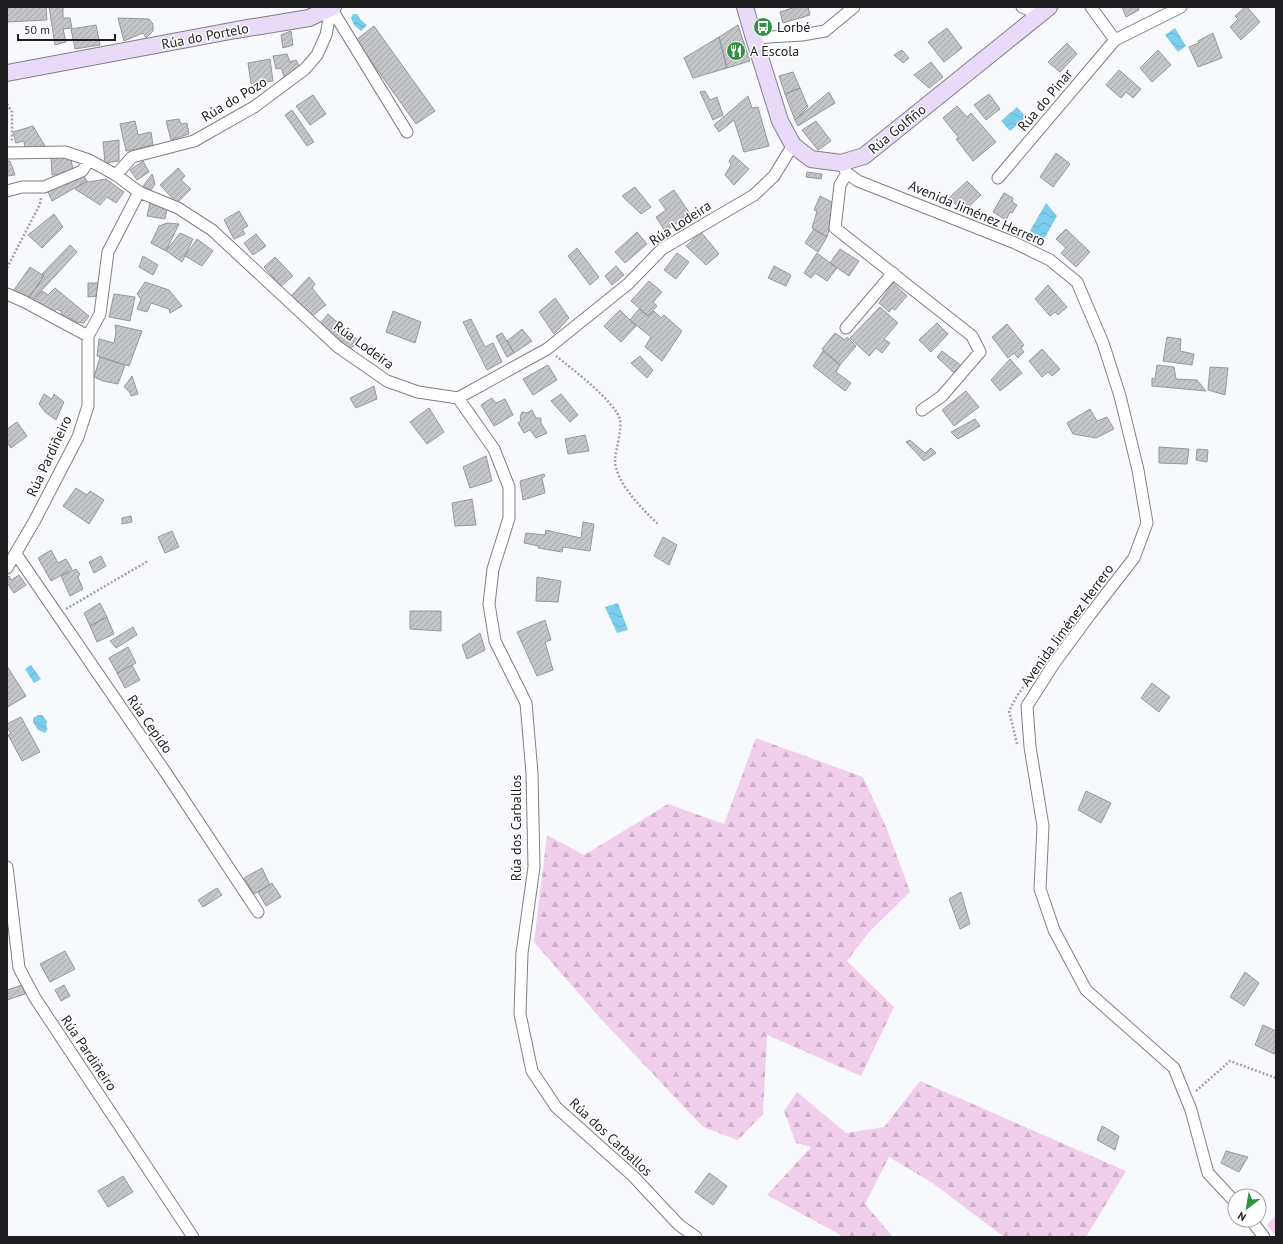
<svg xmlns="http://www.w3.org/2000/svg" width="1283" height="1244" viewBox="0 0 1283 1244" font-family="'PT Sans',sans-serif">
	<defs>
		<pattern id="forest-firs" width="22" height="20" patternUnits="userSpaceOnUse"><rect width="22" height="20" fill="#f2ceed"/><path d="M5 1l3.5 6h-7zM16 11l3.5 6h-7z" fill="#cfb0cb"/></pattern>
		<pattern id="water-waves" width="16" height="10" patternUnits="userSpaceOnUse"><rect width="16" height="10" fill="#7bcded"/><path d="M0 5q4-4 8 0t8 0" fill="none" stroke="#6ab0cb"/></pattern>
		<pattern id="building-hatch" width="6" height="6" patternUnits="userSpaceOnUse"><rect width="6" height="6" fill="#c3c5c9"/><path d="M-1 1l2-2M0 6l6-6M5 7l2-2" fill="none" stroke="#a7a9ac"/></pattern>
	</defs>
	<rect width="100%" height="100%" fill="#f8f9fd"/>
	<path fill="url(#forest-firs)" d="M 756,738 L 863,777 L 887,829 L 910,892 L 869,932 L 847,961 L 894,1007 L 861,1076 L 767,1035 L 763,1114 L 738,1140 L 703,1127 L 601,1019 L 534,942 L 547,835 L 584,855 L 668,804 L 724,824 Z
		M 920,1081 L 1126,1171 L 1086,1237 L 1004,1237 L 934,1184 L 889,1157 L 865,1204 L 893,1237 L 841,1237 L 839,1234 L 767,1195 L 811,1147 L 796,1143 L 784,1111 L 797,1092 L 846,1133 L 884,1127 Z
		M 1276,1215 L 1276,1237 L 1267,1225 Z"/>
	<path fill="url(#water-waves)" d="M 353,14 L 357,14 L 361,20 L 367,25 L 361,31 L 354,25 L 351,18 Z
		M 1175,28 L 1186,46 L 1178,52 L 1165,35 Z
		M 1017,107 L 1026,117 L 1010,131 L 1001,121 Z
		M 1046,203 L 1057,216 L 1044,239 L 1030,231 Z
		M 618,603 L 628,630 L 617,633 L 605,607 Z
		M 31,665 L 41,679 L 34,683 L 25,669 Z
		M 38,715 L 42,715 L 47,721 L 46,726 L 48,729 L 45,733 L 38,730 L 33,722 L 33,718 Z"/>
	<path fill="url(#building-hatch)" stroke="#96989b" d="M 7,7 L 46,7 L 47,20 L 7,22 Z
		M 49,7 L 63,7 L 63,18 L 70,18 L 72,28 L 63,29 L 66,42 L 55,45 Z
		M 795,7 L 808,7 L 810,15 L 783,23 L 780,12 Z
		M 1122,7 L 1138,7 L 1139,10 L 1126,17 Z
		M 1245,7 L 1247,7 L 1260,22 L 1241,40 L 1230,27 L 1238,19 L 1235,16 Z
		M 118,18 L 149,19 L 153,24 L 153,31 L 146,38 L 143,33 L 124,41 Z
		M 96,25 L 100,45 L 75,49 L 71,29 Z
		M 738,25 L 750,61 L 727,68 L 719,37 Z
		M 374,26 L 435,111 L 416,124 L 356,40 Z
		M 947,28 L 962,48 L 944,62 L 928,42 Z
		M 291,31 L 293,45 L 283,48 L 281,35 Z
		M 1213,33 L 1222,58 L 1198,67 L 1189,47 L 1199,43 L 1198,41 Z
		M 719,37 L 727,68 L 693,78 L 684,58 Z
		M 1067,43 L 1077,54 L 1060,72 L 1048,62 Z
		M 902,50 L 909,58 L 903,63 L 894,55 Z
		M 1158,50 L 1171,65 L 1152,82 L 1140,68 Z
		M 287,54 L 290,62 L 296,60 L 300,67 L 285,79 L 281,68 L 276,69 L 273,56 Z
		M 270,59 L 273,81 L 251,84 L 248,63 Z
		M 931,62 L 943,77 L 929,88 L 914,75 Z
		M 1119,70 L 1141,89 L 1133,98 L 1126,92 L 1121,98 L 1106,85 Z
		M 793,72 L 800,88 L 785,94 L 779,76 Z
		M 800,88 L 808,107 L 795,120 L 785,94 Z
		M 705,91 L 710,100 L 717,97 L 723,115 L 713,120 L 700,92 Z
		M 829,92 L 835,103 L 798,126 L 795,120 Z
		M 989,94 L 1000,109 L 986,120 L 974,105 Z
		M 313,95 L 326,114 L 310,125 L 296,106 Z
		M 748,96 L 752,108 L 758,107 L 769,146 L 744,152 L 734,120 L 719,132 L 714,125 Z
		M 957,106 L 967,117 L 971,113 L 996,142 L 973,161 L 956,139 L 959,138 L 943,118 Z
		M 292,110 L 314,142 L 307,146 L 285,115 Z
		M 179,119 L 181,124 L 187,123 L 189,134 L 171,140 L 166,121 Z
		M 135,121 L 138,135 L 151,132 L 153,145 L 126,151 L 120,124 Z
		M 816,121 L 831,141 L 818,150 L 802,130 Z
		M 33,126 L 45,146 L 25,149 L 24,141 L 16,143 L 13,132 Z
		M 119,140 L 119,161 L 105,163 L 103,142 Z
		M 1056,153 L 1070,164 L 1053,187 L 1040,177 Z
		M 733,155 L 749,169 L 734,185 L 725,175 L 731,165 L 729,161 Z
		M 51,157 L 71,158 L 73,171 L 65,174 L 52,175 Z
		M 7,161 L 10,161 L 15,175 L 7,176 Z
		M 143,161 L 149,172 L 137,180 L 130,170 Z
		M 178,168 L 185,176 L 181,180 L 191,189 L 177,203 L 160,185 Z
		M 807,172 L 822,174 L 821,179 L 806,177 Z
		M 152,174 L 155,184 L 151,190 L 143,186 Z
		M 83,175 L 87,181 L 52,201 L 47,190 Z
		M 106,179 L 124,192 L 116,203 L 107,197 L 100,205 L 75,189 L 87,181 L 88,182 Z
		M 967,181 L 981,195 L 963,212 L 949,198 Z
		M 635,187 L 651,207 L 641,214 L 622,196 Z
		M 674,190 L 690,214 L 665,231 L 656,217 L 666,210 L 659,200 Z
		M 1004,193 L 1013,198 L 1012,202 L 1017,205 L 1012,213 L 1010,212 L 1006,220 L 993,212 Z
		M 820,196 L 836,204 L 827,237 L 812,228 L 817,211 L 814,210 Z
		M 150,203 L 167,208 L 165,219 L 147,216 Z
		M 239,211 L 248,226 L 242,229 L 245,234 L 234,239 L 224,220 Z
		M 54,214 L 63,227 L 42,248 L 28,235 Z
		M 167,223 L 179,224 L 166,251 L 151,243 L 159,226 Z
		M 814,229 L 827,237 L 818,252 L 805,243 Z
		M 1066,229 L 1090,252 L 1076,267 L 1061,253 L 1066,248 L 1056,239 Z
		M 637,232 L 647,244 L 625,263 L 615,252 Z
		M 701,232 L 719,254 L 706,265 L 686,246 Z
		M 180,233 L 193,239 L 182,262 L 166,251 Z
		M 256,234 L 266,246 L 253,255 L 244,243 Z
		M 197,239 L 213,251 L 202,266 L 185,256 Z
		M 70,245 L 77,252 L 32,301 L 28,299 L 44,276 L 42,274 Z
		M 577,248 L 599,277 L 590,285 L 568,256 Z
		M 840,249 L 859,261 L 849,276 L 830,263 Z
		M 677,253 L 689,262 L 676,279 L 664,270 Z
		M 817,253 L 837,268 L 827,281 L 815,273 L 811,278 L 804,273 Z
		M 143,256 L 158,265 L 153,275 L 139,267 Z
		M 275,257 L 293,276 L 281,286 L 264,267 Z
		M 616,266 L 624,275 L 612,285 L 605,276 Z
		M 774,266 L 791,275 L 786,286 L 768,278 Z
		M 30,267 L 44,276 L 28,299 L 14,290 Z
		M 309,277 L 315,284 L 312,288 L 326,305 L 311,317 L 291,296 Z
		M 649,281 L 662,292 L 653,302 L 657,306 L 648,316 L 631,301 Z
		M 145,282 L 169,290 L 182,306 L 170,313 L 169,309 L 151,303 L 147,312 L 137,309 L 141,299 L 137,294 Z
		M 88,283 L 98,283 L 98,296 L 88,297 Z
		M 893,283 L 907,296 L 895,310 L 892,308 L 889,312 L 879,303 Z
		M 1048,285 L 1067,307 L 1058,315 L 1055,312 L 1050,316 L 1035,299 Z
		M 55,288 L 89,316 L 84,323 L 76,322 L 65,315 L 63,318 L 59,316 L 62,312 L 57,309 L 53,313 L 32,301 L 42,291 L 48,295 Z
		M 114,294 L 135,297 L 130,321 L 109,317 Z
		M 555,298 L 569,318 L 554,334 L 539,312 Z
		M 880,307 L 898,323 L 884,339 L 890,343 L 882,353 L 876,348 L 869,356 L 850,338 Z
		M 639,309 L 648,316 L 654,311 L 661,318 L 664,315 L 682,331 L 662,361 L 645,347 L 651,337 L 630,320 Z
		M 620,310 L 636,326 L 621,342 L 604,326 Z
		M 393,311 L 421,322 L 415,343 L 386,332 Z
		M 328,314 L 359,341 L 350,349 L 320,324 Z
		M 471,319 L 485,347 L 493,343 L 502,362 L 487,370 L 463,322 Z
		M 937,323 L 948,334 L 931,352 L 919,340 Z
		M 1007,324 L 1024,345 L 1021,348 L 1024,352 L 1018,358 L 1014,353 L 1008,358 L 992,337 Z
		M 115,325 L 142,331 L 129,366 L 97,356 L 99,339 L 114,343 L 116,332 Z
		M 522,329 L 532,341 L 514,353 L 507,341 Z
		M 502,333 L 514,353 L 507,357 L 496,336 Z
		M 835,333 L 845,340 L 847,337 L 856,346 L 840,365 L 822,349 Z
		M 1167,337 L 1181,339 L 1180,351 L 1194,354 L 1192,365 L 1163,361 Z
		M 1042,349 L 1060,369 L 1052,376 L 1048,372 L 1042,377 L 1029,361 Z
		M 823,351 L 840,365 L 836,372 L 851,383 L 845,391 L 813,366 Z
		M 942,351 L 962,366 L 956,375 L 937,357 Z
		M 640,356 L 653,370 L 647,378 L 631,363 Z
		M 100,357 L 125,365 L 118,384 L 103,381 L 94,377 Z
		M 1010,359 L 1022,373 L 1000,391 L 991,380 Z
		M 548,365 L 557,380 L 533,395 L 523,379 Z
		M 1157,365 L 1174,367 L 1176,379 L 1197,380 L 1206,391 L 1152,386 L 1152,378 L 1155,379 Z
		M 1210,367 L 1228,368 L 1225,395 L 1208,390 Z
		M 132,376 L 138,394 L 131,396 L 129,391 L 124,387 Z
		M 374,386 L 377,399 L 356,408 L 350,398 Z
		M 966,391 L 979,407 L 954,426 L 942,410 Z
		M 44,394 L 52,399 L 54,394 L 64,402 L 56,420 L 45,412 L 39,404 Z
		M 561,394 L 578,415 L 570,422 L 551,401 Z
		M 492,398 L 496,403 L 505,399 L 513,415 L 494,426 L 481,405 Z
		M 429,408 L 444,432 L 427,444 L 410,422 Z
		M 1090,409 L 1097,421 L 1107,417 L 1114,429 L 1096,438 L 1073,434 L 1067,423 Z
		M 532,410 L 536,418 L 541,418 L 541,423 L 547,433 L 536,438 L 530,430 L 524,433 L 518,423 L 521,421 L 520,417 L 522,412 L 527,413 Z
		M 975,419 L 980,426 L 958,439 L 951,432 Z
		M 17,422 L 27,436 L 11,448 L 7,442 L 7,429 Z
		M 585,435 L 589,451 L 568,454 L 565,439 Z
		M 910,440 L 925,453 L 931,448 L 936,453 L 924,461 L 906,442 Z
		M 1159,447 L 1189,449 L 1187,464 L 1159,463 Z
		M 1197,449 L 1208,450 L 1207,462 L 1196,460 Z
		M 486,456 L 492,481 L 470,488 L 463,467 Z
		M 544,474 L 545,476 L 542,478 L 545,493 L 523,500 L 520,481 Z
		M 76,488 L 87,495 L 90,491 L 104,500 L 89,524 L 63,506 Z
		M 472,499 L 476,525 L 455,526 L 452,503 Z
		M 131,516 L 132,522 L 122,524 L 122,518 Z
		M 583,522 L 594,524 L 590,551 L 563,547 L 562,552 L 538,548 L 539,546 L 524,543 L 526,533 L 545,535 L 546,530 L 581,538 Z
		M 172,531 L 179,547 L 165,553 L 158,537 Z
		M 663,537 L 677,545 L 669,565 L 654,556 Z
		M 51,550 L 58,563 L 66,559 L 72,569 L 51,581 L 38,558 Z
		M 101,556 L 106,566 L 94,573 L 89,562 Z
		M 76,569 L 80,574 L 78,577 L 83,589 L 70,596 L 61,576 Z
		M 19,575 L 26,585 L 14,593 L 7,583 L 7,578 L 9,576 L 11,580 Z
		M 537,577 L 561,581 L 558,602 L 536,601 Z
		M 100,603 L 107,617 L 90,626 L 84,613 Z
		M 410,611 L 441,611 L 441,631 L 410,629 Z
		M 107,617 L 114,634 L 97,642 L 90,626 Z
		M 545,620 L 551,640 L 545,642 L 553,670 L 537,676 L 517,632 Z
		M 133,627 L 137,635 L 116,648 L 110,641 Z
		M 480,633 L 485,650 L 467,659 L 462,645 Z
		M 128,647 L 136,663 L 117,673 L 109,658 Z
		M 132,665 L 140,680 L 125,688 L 117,673 Z
		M 7,666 L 26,696 L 8,707 L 7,706 Z
		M 1152,683 L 1170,697 L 1159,712 L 1141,698 Z
		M 21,717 L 40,752 L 22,761 L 8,735 L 11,734 L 7,727 L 7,724 Z
		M 1086,791 L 1111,803 L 1101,823 L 1078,810 Z
		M 262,868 L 270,885 L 254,894 L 244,878 Z
		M 272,883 L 281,897 L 266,906 L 258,892 Z
		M 217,888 L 222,895 L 203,907 L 198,900 Z
		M 961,892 L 970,924 L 960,929 L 949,899 Z
		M 65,951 L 75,969 L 50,982 L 40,964 Z
		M 1245,972 L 1259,983 L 1244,1006 L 1230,997 Z
		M 22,985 L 25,994 L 7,1000 L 7,990 Z
		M 64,985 L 70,996 L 61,1001 L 55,990 Z
		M 1263,1025 L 1276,1031 L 1276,1050 L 1274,1054 L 1255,1045 Z
		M 1102,1126 L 1119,1136 L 1115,1150 L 1097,1140 Z
		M 1226,1151 L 1248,1157 L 1239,1172 L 1221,1163 Z
		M 709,1173 L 727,1186 L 713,1205 L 695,1192 Z
		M 123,1176 L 133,1192 L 108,1207 L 98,1191 Z"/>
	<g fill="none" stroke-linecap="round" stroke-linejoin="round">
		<g stroke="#808184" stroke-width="13">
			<path id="street" d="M 1022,7 L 1040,14
				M 1091,7 L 1115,40
				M 331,8 L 407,132
				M 754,38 L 802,35 L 825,31 L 854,7
				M 7,153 L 65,152 L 89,160 L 116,175 L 139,192 L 178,208 L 212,230 L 338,347 L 387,381 L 418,392 L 458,398 L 547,349 L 628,284 L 662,249 L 754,195 L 774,176 L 793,145
				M 841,163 L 847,173 L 858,181 L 1015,243 L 1050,260 L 1077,282 L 1103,343 L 1120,396 L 1138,470 L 1147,523 L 1134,558 L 1089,616 L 1053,665 L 1027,706 L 1030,747 L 1043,826 L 1040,889 L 1054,930 L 1086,990 L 1174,1068 L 1191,1110 L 1208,1173 L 1235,1202
				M 847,173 L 840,185 L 835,228 L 972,336 L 980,352 L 942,396 L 922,410
				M 116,175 L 132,157 L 194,141 L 254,107 L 305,69 L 317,55 L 326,35 L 331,8
				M 998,178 L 1115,40 L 1181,7
				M 7,191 L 22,187 L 44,187 L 82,171 L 89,160
				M 7,294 L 25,302 L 88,336
				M 846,328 L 893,273
				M 458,398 L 494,449 L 509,487 L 509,518 L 493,569 L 489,604 L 495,641 L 526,703 L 532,773 L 534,867 L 522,953 L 520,1014 L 532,1071 L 556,1107 L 633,1176 L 679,1225 L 696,1237
				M 16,554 L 168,776 L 258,912
				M 7,568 L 35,520 L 78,437 L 88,406 L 88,336 L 100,314 L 108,252 L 139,192
				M 7,867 L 19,968 L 35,998 L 193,1237
				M 1251,1220 L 1264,1237"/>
		</g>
		<g stroke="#808184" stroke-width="18">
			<path id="secondary" d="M 745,7 L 754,38 L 780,121 L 793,145 L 811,159 L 841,163 L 864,156 L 1049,7
				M 7,73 L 236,30 L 309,18 L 333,7"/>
		</g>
		<path stroke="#a2a3a6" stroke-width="2.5" stroke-dasharray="2 2" stroke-linecap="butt" d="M 7,104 L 12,112 L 12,141
			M 7,268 L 40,204 L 41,198
			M 556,356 C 571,368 616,402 620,420 C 622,428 616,450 615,459 C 614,481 643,510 658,524
			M 66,609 L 148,561
			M 1017,744 L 1009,711 L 1017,696 L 1028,680
			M 1196,1091 L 1230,1061 L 1276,1078
			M 1229,1213 L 1235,1220"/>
		<use href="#street" stroke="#fff" stroke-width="11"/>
		<use href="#secondary" stroke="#e9dafa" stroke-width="16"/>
	</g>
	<defs>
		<g id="bus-disc" transform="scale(1)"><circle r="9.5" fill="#329143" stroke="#fff"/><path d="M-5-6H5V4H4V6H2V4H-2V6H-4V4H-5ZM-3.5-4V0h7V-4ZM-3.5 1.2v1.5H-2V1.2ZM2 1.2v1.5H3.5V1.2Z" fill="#fff"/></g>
		<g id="restaurant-disc" transform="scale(1)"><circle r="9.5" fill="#329143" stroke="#fff"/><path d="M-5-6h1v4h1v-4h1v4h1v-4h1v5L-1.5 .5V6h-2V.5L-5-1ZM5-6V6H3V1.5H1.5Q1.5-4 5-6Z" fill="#fff"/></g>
	</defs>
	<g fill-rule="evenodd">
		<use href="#bus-disc" x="763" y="27"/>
		<use href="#restaurant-disc" x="736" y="51"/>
	</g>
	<g text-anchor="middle" stroke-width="3" stroke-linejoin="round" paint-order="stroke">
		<g font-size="14" fill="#1e1e20" stroke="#fff" text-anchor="start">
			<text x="777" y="32">Lorbé</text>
			<text x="750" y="56">A Escola</text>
		</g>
		<g font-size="14" fill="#1e1e20" stroke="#fff">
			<text transform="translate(205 36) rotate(-11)" y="5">Rúa do Portelo</text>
			<text transform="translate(234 99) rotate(-31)" y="5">Rúa do Pozo</text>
			<text transform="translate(1045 100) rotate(-50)" y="5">Rúa do Pinar</text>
			<text transform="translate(897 129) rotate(-39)" y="5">Rúa Golfiño</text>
			<text transform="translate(977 213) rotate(23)" y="5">Avenida Jiménez Herrero</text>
			<text transform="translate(680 223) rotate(-33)" y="5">Rúa Lodeira</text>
			<text transform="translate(364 345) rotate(36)" y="5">Rúa Lodeira</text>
			<text transform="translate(49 456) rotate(-65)" y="5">Rúa Pardiñeiro</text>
			<text transform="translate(1067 625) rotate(-54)" y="5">Avenida Jiménez Herrero</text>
			<text transform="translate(150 724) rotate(55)" y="5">Rúa Cepido</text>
			<text transform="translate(516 828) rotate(-90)" y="5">Rúa dos Carballos</text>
			<text transform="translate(89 1053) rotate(56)" y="5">Rúa Pardiñeiro</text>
			<text transform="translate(611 1137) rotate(43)" y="5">Rúa dos Carballos</text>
		</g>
	</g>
	<rect width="1283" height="1244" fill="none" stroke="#1e1e20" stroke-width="16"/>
	<g transform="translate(1247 1208) rotate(211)"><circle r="19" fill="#ffffff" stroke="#a5a5a6"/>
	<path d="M0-3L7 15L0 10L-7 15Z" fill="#329143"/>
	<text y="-6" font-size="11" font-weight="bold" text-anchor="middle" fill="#1e1e20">N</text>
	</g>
	<path d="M18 34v6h97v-6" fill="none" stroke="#1e1e20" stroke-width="2"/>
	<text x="24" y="34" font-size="12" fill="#1e1e20" stroke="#ffffff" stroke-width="3" paint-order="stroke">50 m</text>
</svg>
